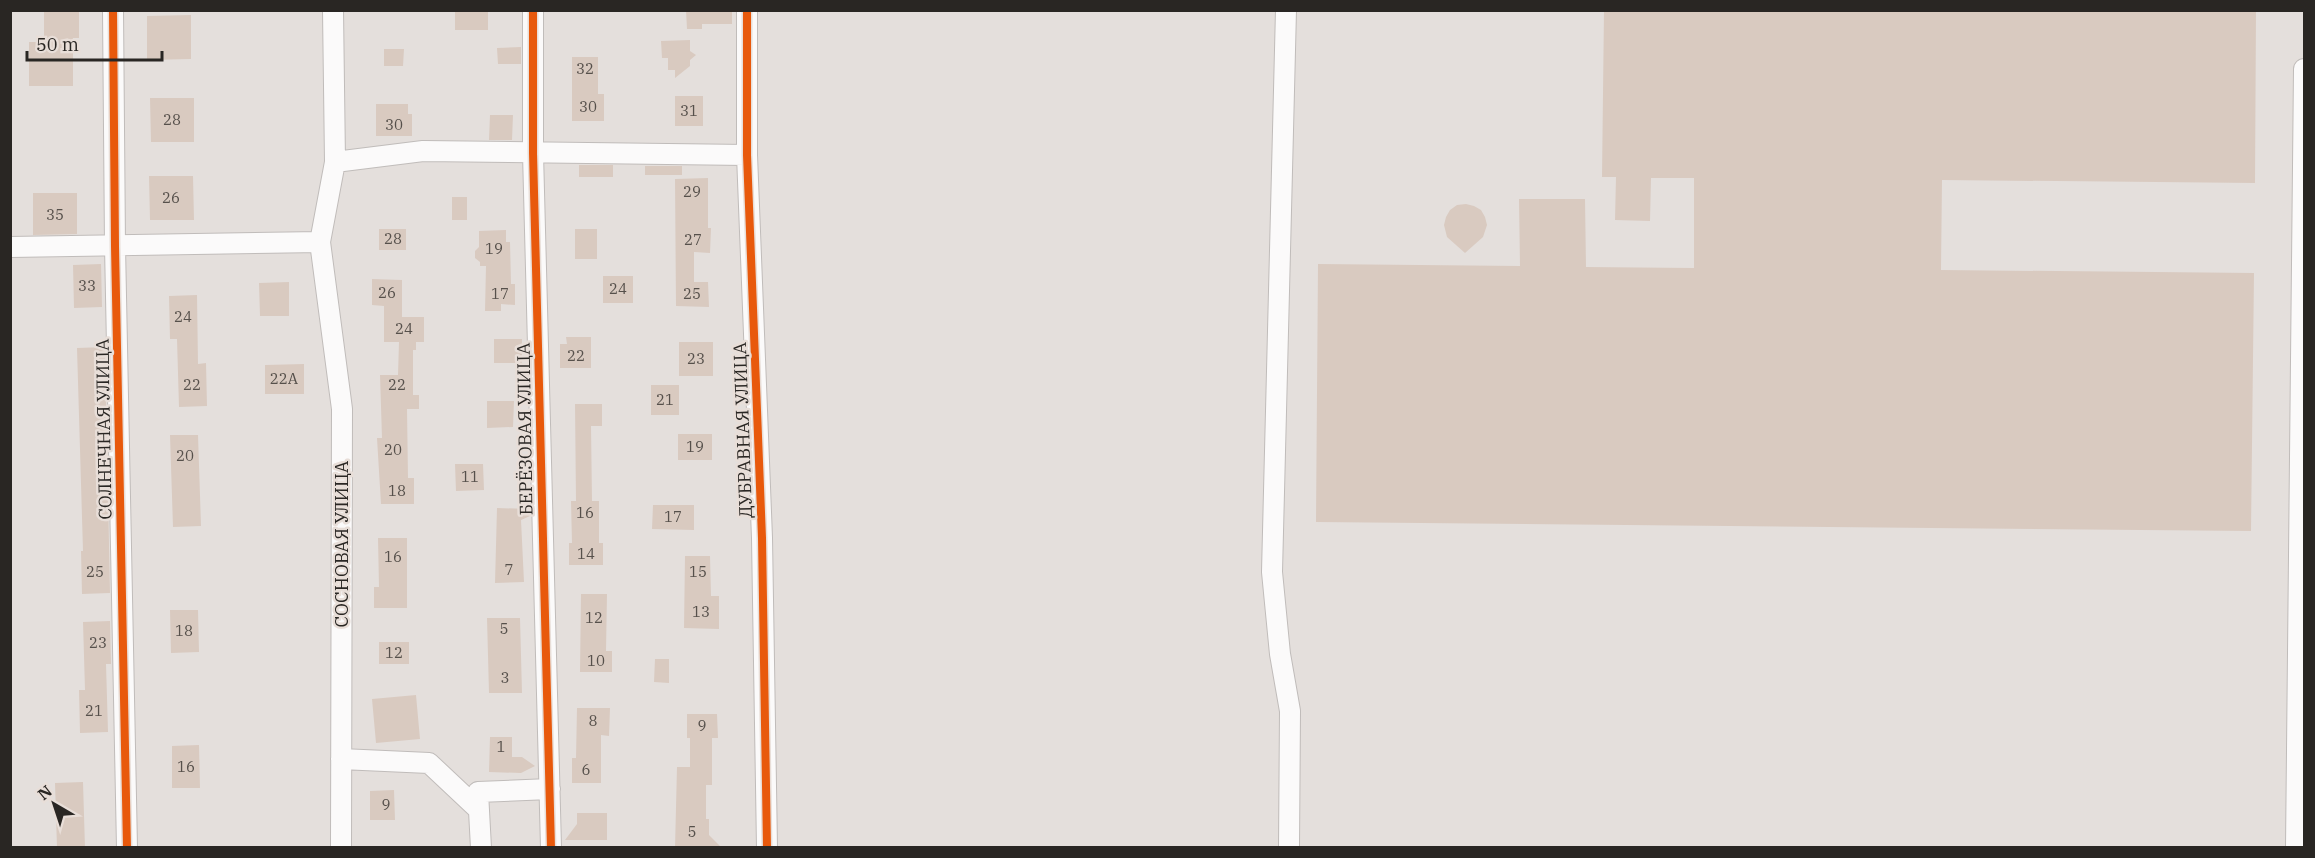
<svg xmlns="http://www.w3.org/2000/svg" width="2315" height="858" viewBox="0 0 2315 858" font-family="'IBM Plex Serif',serif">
	<rect width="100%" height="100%" fill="#e4dfdc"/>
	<path fill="#d9cac0" d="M 44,10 L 79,10 L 79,38 L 73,38 L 73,86 L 29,86 L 29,42 L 44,42 Z
		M 455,10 L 488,10 L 488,30 L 455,30 Z
		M 686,10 L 732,10 L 732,24 L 702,24 L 702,29 L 687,29 Z
		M 1604,10 L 2256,10 L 2255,183 L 1942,180 L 1941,270 L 2254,273 L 2251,531 L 1316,522 L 1318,264 L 1520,266 L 1519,199 L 1585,199 L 1586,267 L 1694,268 L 1694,178 L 1651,178 L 1650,221 L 1615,220 L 1616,177 L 1602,177 Z
		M 191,15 L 191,59 L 147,60 L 147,16 Z
		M 690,40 L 690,51 L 696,55 L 690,60 L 690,66 L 675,78 L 675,70 L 668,70 L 668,58 L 662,58 L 661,41 Z
		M 521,47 L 521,64 L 498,64 L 497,48 Z
		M 384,49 L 404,49 L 403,66 L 384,66 Z
		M 572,57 L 598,57 L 598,94 L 604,94 L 604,121 L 572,121 Z
		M 675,96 L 703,96 L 703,126 L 675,126 Z
		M 150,98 L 194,98 L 194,142 L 151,142 Z
		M 376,104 L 408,104 L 408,114 L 412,114 L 412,136 L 376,136 Z
		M 490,115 L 513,115 L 512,140 L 489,140 Z
		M 579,165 L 613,165 L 613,177 L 579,177 Z
		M 645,166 L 682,166 L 682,175 L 645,175 Z
		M 149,176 L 193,176 L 194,220 L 150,220 Z
		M 708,178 L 708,228 L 711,228 L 710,253 L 694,252 L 694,282 L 708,282 L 709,307 L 676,306 L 675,179 Z
		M 33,193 L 77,193 L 77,234 L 33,235 Z
		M 452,197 L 467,197 L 467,220 L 452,220 Z
		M 1466,204 L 1474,206 L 1481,210 L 1485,217 L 1487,225 L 1483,237 L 1465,253 L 1447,237 L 1444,225 L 1446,217 L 1450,210 L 1457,205 Z
		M 379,229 L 406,229 L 406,250 L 379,250 Z
		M 575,229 L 597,229 L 597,259 L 575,259 Z
		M 506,230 L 506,242 L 510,242 L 511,284 L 515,284 L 515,305 L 501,304 L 501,311 L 485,311 L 486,266 L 480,266 L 480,262 L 475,258 L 475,251 L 479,247 L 479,231 Z
		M 101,264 L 102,307 L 74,308 L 73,265 Z
		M 603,276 L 633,276 L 633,303 L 603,303 Z
		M 372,279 L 402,280 L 402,317 L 424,317 L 424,342 L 416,342 L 416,350 L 413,350 L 413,395 L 419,395 L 419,409 L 407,409 L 408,478 L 414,478 L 414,504 L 381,504 L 377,438 L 382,438 L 380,375 L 398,375 L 399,342 L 384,342 L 384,306 L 372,305 Z
		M 289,282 L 289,316 L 260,316 L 259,283 Z
		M 197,295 L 198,364 L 206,363 L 207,406 L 179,407 L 177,339 L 170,339 L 169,296 Z
		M 566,337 L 591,337 L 591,368 L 560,368 L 560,344 L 567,344 Z
		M 494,339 L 522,339 L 522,363 L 494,363 Z
		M 679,342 L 713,342 L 713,376 L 679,376 Z
		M 105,347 L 110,593 L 82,594 L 81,551 L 83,551 L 77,348 Z
		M 304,364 L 304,394 L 265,394 L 265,365 Z
		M 651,385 L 679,385 L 679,415 L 651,415 Z
		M 487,401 L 514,401 L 513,427 L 487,428 Z
		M 575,404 L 602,404 L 602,426 L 591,426 L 592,501 L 599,501 L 599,543 L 603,543 L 603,565 L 569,565 L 569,543 L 572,543 L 571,501 L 576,501 Z
		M 678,434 L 712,434 L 712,460 L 678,460 Z
		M 170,435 L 198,435 L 201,526 L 173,527 Z
		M 455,464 L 483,464 L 484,490 L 456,491 Z
		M 653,505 L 694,505 L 694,530 L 652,529 Z
		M 497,508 L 530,509 L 530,516 L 521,520 L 524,582 L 495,583 Z
		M 378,538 L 407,538 L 407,608 L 374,608 L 374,587 L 379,587 Z
		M 685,556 L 710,556 L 711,596 L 719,596 L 719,629 L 684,628 Z
		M 581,594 L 607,594 L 606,651 L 612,651 L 612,672 L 580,672 Z
		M 170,610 L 198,610 L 199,652 L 171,653 Z
		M 487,618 L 520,618 L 522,693 L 489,693 Z
		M 110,621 L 111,664 L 106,664 L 108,732 L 80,733 L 79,690 L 85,690 L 83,622 Z
		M 379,642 L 409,642 L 409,664 L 379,664 Z
		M 655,659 L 669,659 L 669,683 L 654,682 Z
		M 416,695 L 420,739 L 376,743 L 372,699 Z
		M 577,708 L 610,708 L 609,736 L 601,735 L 601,783 L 572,783 L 572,758 L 576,758 Z
		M 687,714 L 717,714 L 718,738 L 712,738 L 712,785 L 706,785 L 706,819 L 709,819 L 709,835 L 722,848 L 675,848 L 677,767 L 690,767 L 690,738 L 687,738 Z
		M 490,737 L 512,737 L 512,757 L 522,757 L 535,766 L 521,773 L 489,772 Z
		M 199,745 L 200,788 L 172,788 L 172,746 Z
		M 83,782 L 85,848 L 57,848 L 55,783 Z
		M 394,790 L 395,820 L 370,820 L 370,791 Z
		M 577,813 L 607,813 L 607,840 L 565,840 L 577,824 Z"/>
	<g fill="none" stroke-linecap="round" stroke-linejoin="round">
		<g stroke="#c0bcba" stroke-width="22">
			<path id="minor" d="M 113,10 L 115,246 L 127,848
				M 333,10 L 335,162
				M 533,10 L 533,153 L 551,848
				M 747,10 L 747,155 L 762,538 L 767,848
				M 1286,10 L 1272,572 L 1280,654 L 1290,711 L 1289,848
				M 320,242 L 342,409 L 341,848
				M 10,247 L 320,242 L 335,162 L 423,151 L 747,155
				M 341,759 L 429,763 L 479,810
				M 481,848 L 478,792 L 550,789
				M 2296,848 L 2304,69"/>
		</g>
		<use href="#minor" stroke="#fbfafa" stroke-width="20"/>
		<g stroke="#e8ded8" stroke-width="11">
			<path id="cycleway" d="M 113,10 L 115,246 L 127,848
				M 533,10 L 533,153 L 551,848
				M 747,10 L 747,155 L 762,538 L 767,848"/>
		</g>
		<use href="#cycleway" stroke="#e8590c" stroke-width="8"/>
	</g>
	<g text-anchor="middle" stroke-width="5" stroke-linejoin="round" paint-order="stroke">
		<g font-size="15" fill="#56504b">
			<text x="585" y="74">32</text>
			<text x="588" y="112">30</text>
			<text x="689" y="116">31</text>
			<text x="172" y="125">28</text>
			<text x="394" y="130">30</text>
			<text x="692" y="197">29</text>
			<text x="171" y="203">26</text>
			<text x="55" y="220">35</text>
			<text x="393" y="244">28</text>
			<text x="693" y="245">27</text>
			<text x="494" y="254">19</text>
			<text x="87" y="291">33</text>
			<text x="618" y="294">24</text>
			<text x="387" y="298">26</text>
			<text x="500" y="299">17</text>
			<text x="692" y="299">25</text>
			<text x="183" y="322">24</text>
			<text x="404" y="334">24</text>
			<text x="576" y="361">22</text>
			<text x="696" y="364">23</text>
			<text x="284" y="384">22А</text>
			<text x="192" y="390">22</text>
			<text x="397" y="390">22</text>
			<text x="665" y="405">21</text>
			<text x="695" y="452">19</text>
			<text x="393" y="455">20</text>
			<text x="185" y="461">20</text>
			<text x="470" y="482">11</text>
			<text x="397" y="496">18</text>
			<text x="585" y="518">16</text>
			<text x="673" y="522">17</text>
			<text x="586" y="559">14</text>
			<text x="393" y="562">16</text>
			<text x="509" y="575">7</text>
			<text x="95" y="577">25</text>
			<text x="698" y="577">15</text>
			<text x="701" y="617">13</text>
			<text x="594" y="623">12</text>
			<text x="504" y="634">5</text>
			<text x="184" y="636">18</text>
			<text x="98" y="648">23</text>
			<text x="394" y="658">12</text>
			<text x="596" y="666">10</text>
			<text x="505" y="683">3</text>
			<text x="94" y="716">21</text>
			<text x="593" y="726">8</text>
			<text x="702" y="731">9</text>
			<text x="501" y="752">1</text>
			<text x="186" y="772">16</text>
			<text x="586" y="775">6</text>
			<text x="386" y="810">9</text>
			<text x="692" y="837">5</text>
		</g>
		<g font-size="18" fill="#292623" stroke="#e8ded8">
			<text transform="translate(104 429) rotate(-91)" y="6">СОЛНЕЧНАЯ УЛИЦА</text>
			<text transform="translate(525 429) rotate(-91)" y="6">БЕРЁЗОВАЯ УЛИЦА</text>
			<text transform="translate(743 430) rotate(-92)" y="6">ДУБРАВНАЯ УЛИЦА</text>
			<text transform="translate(342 544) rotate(-90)" y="6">СОСНОВАЯ УЛИЦА</text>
		</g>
	</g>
	<rect width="2315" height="858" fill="none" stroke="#292623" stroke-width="24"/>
	<g transform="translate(54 804) rotate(321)" stroke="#e8ded8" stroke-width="4.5" paint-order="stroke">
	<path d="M0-4.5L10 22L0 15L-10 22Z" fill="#292623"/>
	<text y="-9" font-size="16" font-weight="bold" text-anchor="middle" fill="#292623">N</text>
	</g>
	<path d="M27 51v9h135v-9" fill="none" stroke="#292623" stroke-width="3"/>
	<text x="36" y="51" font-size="18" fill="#292623" stroke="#e8ded8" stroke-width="4.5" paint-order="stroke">50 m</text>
</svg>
